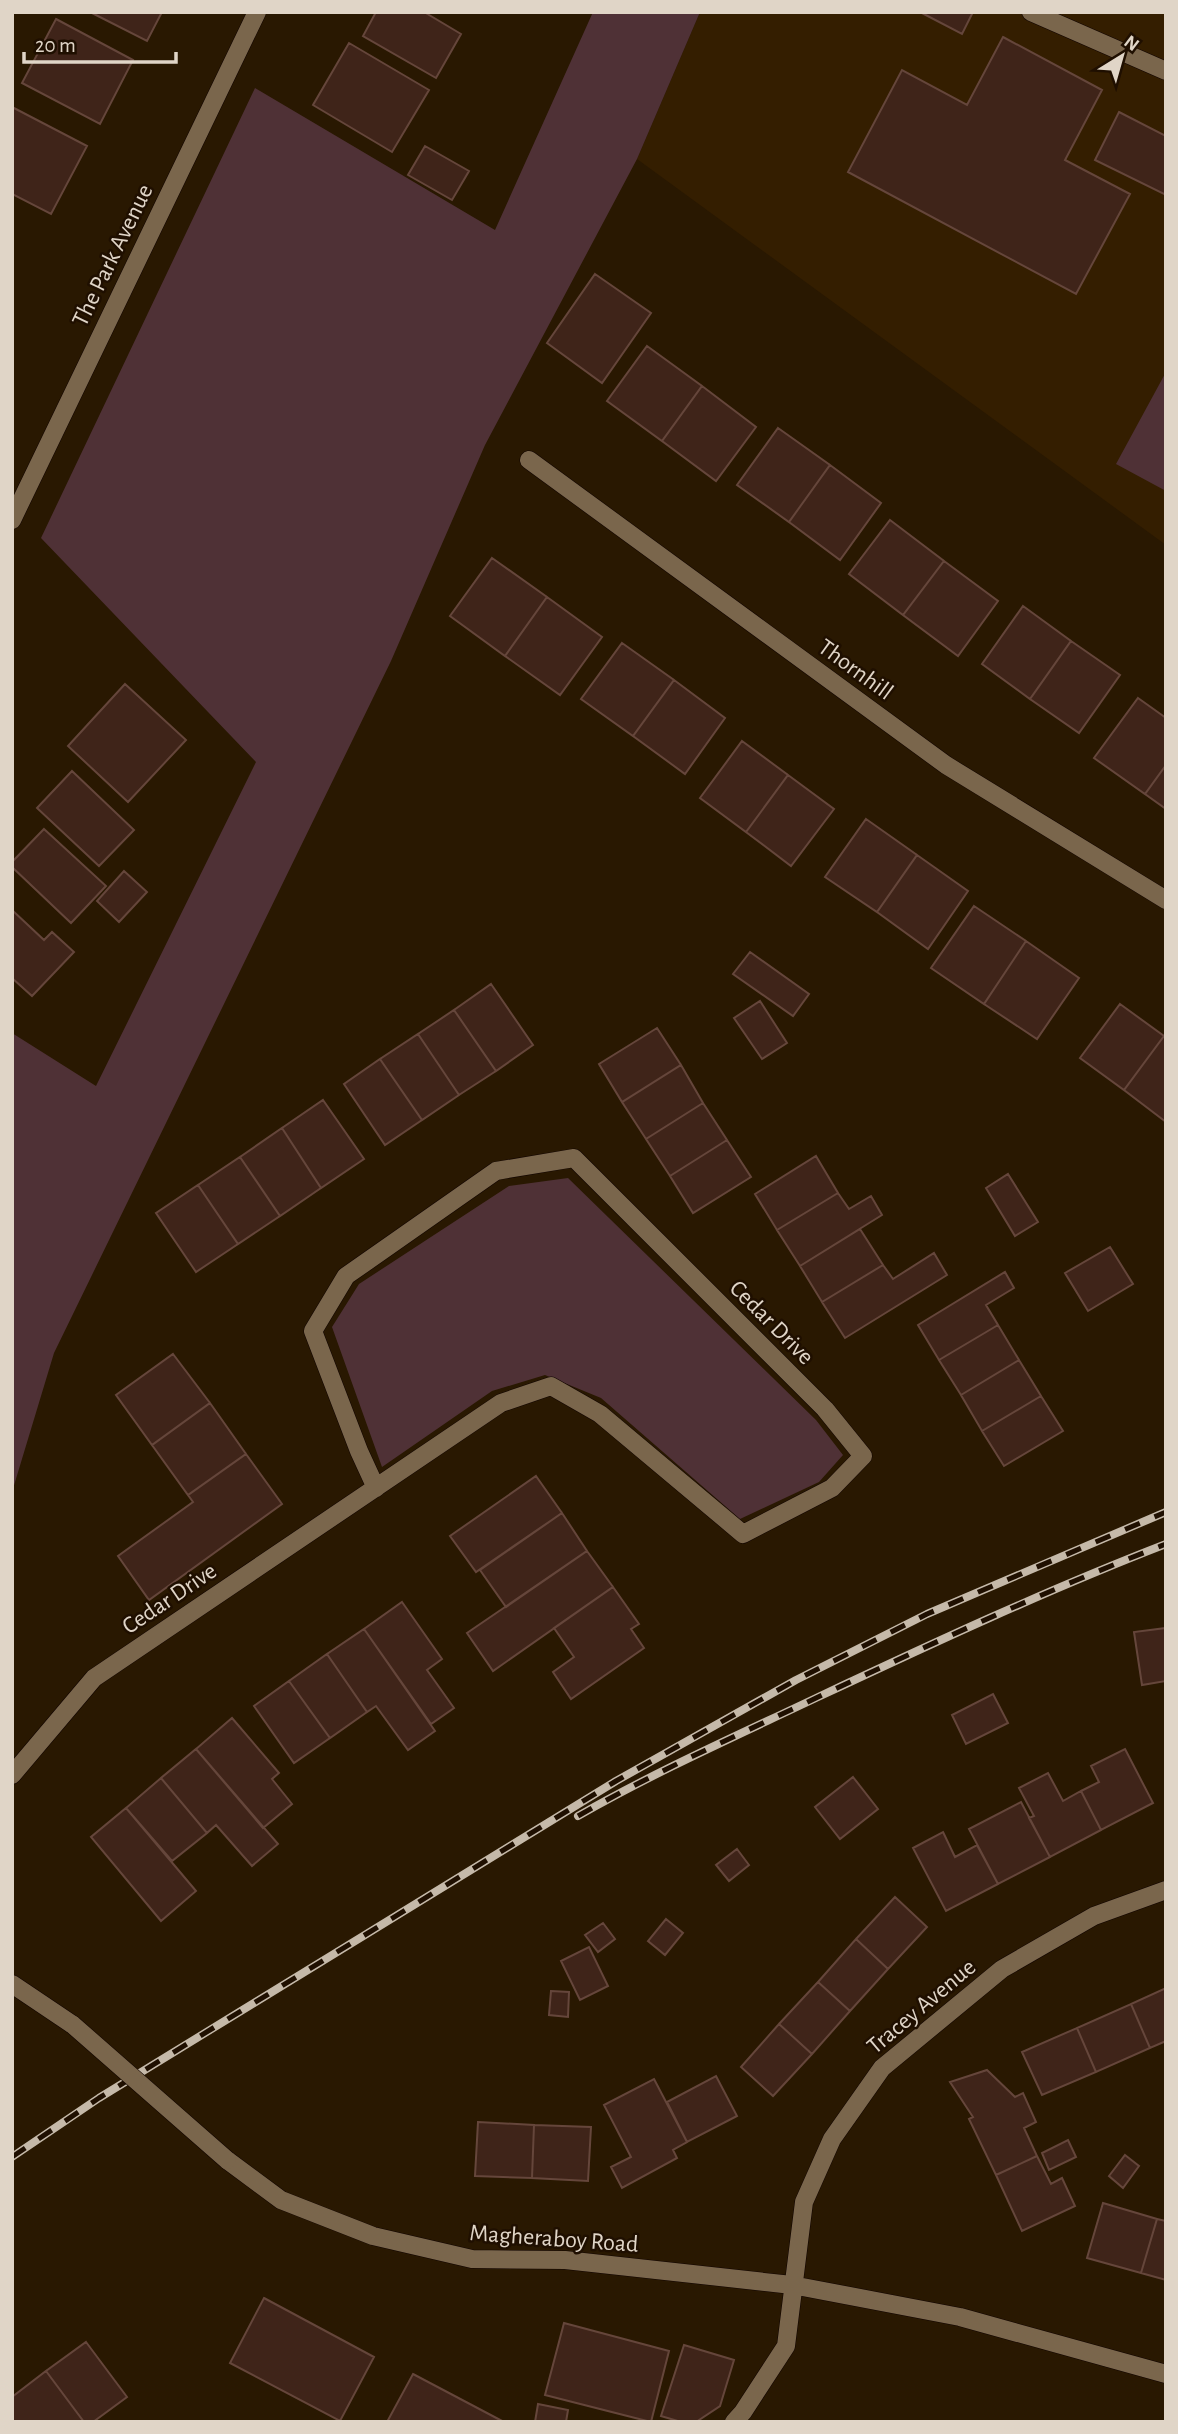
<svg xmlns="http://www.w3.org/2000/svg" width="1178" height="2434" viewBox="0 0 1178 2434" font-family="'Alegreya Sans',sans-serif">
	<rect width="100%" height="100%" fill="#291801"/>
	<path fill="#341e00" d="M 700,12 L 1166,12 L 1166,545 L 637,159 Z"/>
	<path fill="#4f3136" d="M 593,12 L 700,12 L 637,159 L 485,445 L 391,661 L 54,1353 L 12,1492 L 12,1033 L 96,1086 L 256,762 L 41,538 L 255,88 L 495,230 Z
		M 1166,372 L 1166,491 L 1116,464 Z
		M 568,1178 L 816,1420 L 843,1455 L 819,1482 L 740,1519 L 601,1398 L 545,1375 L 492,1391 L 382,1467 L 332,1327 L 359,1284 L 509,1186 Z"/>
	<path fill="#3f2419" stroke="#65463b" stroke-width="2" d="M 90,12 L 162,12 L 147,41 Z
		M 376,12 L 424,12 L 461,34 L 436,78 L 363,36 Z
		M 920,12 L 973,12 L 962,34 Z
		M 56,19 L 133,60 L 100,124 L 22,83 Z
		M 1003,37 L 1102,90 L 1065,160 L 1130,194 L 1076,294 L 848,172 L 902,70 L 967,105 Z
		M 349,43 L 429,90 L 392,152 L 313,105 Z
		M 12,107 L 87,146 L 51,214 L 12,194 Z
		M 1119,112 L 1166,136 L 1166,195 L 1095,160 Z
		M 425,146 L 469,171 L 452,200 L 408,175 Z
		M 595,274 L 651,313 L 602,383 L 547,343 Z
		M 647,346 L 702,386 L 662,441 L 607,401 Z
		M 702,386 L 756,427 L 716,481 L 662,441 Z
		M 778,428 L 830,465 L 789,522 L 737,485 Z
		M 830,465 L 881,503 L 840,560 L 789,522 Z
		M 890,520 L 944,561 L 903,615 L 849,574 Z
		M 492,558 L 547,597 L 505,656 L 450,616 Z
		M 944,561 L 998,601 L 958,656 L 903,615 Z
		M 547,597 L 602,637 L 560,695 L 505,656 Z
		M 1023,606 L 1071,641 L 1030,699 L 982,664 Z
		M 1071,641 L 1120,675 L 1079,733 L 1030,699 Z
		M 622,643 L 674,680 L 633,736 L 581,699 Z
		M 674,680 L 725,718 L 685,774 L 633,736 Z
		M 125,684 L 186,740 L 128,802 L 68,746 Z
		M 1138,698 L 1166,718 L 1166,765 L 1145,794 L 1094,758 Z
		M 742,741 L 788,775 L 746,832 L 700,798 Z
		M 1166,765 L 1166,809 L 1145,794 Z
		M 72,771 L 134,830 L 99,866 L 37,808 Z
		M 788,775 L 834,809 L 791,866 L 746,832 Z
		M 866,819 L 917,855 L 877,912 L 825,877 Z
		M 44,829 L 106,886 L 71,923 L 12,867 L 12,862 Z
		M 917,855 L 968,891 L 928,949 L 877,912 Z
		M 124,871 L 147,892 L 119,922 L 97,901 Z
		M 974,906 L 1026,941 L 984,1004 L 931,968 Z
		M 12,910 L 44,940 L 52,932 L 74,952 L 32,996 L 12,978 Z
		M 1026,941 L 1079,978 L 1037,1039 L 984,1004 Z
		M 750,952 L 809,994 L 793,1016 L 733,974 Z
		M 491,984 L 533,1045 L 496,1071 L 454,1010 Z
		M 760,1001 L 787,1043 L 762,1059 L 734,1018 Z
		M 1120,1004 L 1164,1036 L 1124,1090 L 1080,1058 Z
		M 454,1010 L 496,1071 L 459,1095 L 418,1034 Z
		M 657,1028 L 681,1065 L 622,1102 L 599,1064 Z
		M 418,1034 L 459,1095 L 422,1120 L 380,1059 Z
		M 1164,1036 L 1166,1038 L 1166,1122 L 1124,1090 Z
		M 380,1059 L 422,1120 L 385,1145 L 344,1084 Z
		M 681,1065 L 703,1103 L 646,1139 L 622,1102 Z
		M 323,1100 L 364,1159 L 321,1188 L 282,1128 Z
		M 703,1103 L 727,1140 L 670,1176 L 646,1139 Z
		M 282,1128 L 321,1188 L 280,1216 L 240,1157 Z
		M 727,1140 L 751,1177 L 693,1213 L 670,1176 Z
		M 816,1156 L 838,1193 L 777,1230 L 755,1194 Z
		M 240,1157 L 280,1216 L 238,1244 L 198,1185 Z
		M 1008,1174 L 1038,1222 L 1015,1236 L 986,1188 Z
		M 198,1185 L 238,1244 L 196,1272 L 156,1213 Z
		M 838,1193 L 849,1209 L 871,1196 L 882,1215 L 800,1266 L 777,1230 Z
		M 860,1229 L 883,1265 L 822,1302 L 800,1266 Z
		M 1110,1247 L 1133,1284 L 1088,1311 L 1065,1273 Z
		M 934,1253 L 947,1275 L 845,1338 L 822,1302 L 883,1265 L 893,1279 Z
		M 1005,1272 L 1014,1288 L 986,1305 L 998,1325 L 939,1360 L 918,1325 Z
		M 998,1325 L 1019,1360 L 961,1395 L 939,1360 Z
		M 173,1354 L 210,1403 L 152,1445 L 116,1395 Z
		M 1019,1360 L 1041,1396 L 982,1431 L 961,1395 Z
		M 1041,1396 L 1063,1431 L 1004,1466 L 982,1431 Z
		M 210,1403 L 246,1454 L 188,1495 L 152,1445 Z
		M 246,1454 L 282,1504 L 149,1600 L 118,1556 L 193,1502 L 188,1495 Z
		M 536,1476 L 562,1513 L 476,1572 L 450,1536 Z
		M 562,1513 L 587,1551 L 506,1607 L 480,1570 Z
		M 587,1551 L 613,1587 L 493,1671 L 467,1633 Z
		M 613,1587 L 639,1624 L 631,1629 L 644,1648 L 571,1699 L 553,1672 L 574,1657 L 554,1628 Z
		M 402,1602 L 442,1659 L 427,1670 L 454,1708 L 431,1724 L 364,1629 Z
		M 1166,1628 L 1166,1681 L 1142,1685 L 1134,1632 Z
		M 364,1629 L 435,1731 L 408,1750 L 376,1706 L 367,1712 L 327,1654 Z
		M 327,1654 L 367,1712 L 330,1738 L 289,1681 Z
		M 289,1681 L 330,1738 L 294,1763 L 254,1706 Z
		M 993,1694 L 1008,1723 L 966,1744 L 952,1715 Z
		M 232,1718 L 279,1773 L 272,1779 L 292,1804 L 263,1828 L 196,1749 Z
		M 196,1749 L 278,1844 L 252,1866 L 216,1825 L 207,1833 L 161,1778 Z
		M 1125,1749 L 1153,1803 L 1101,1830 L 1081,1791 L 1099,1782 L 1091,1766 Z
		M 1048,1773 L 1063,1801 L 1081,1791 L 1101,1830 L 1050,1857 L 1029,1818 L 1034,1816 L 1019,1788 Z
		M 853,1777 L 878,1809 L 840,1839 L 815,1807 Z
		M 161,1778 L 207,1833 L 172,1861 L 126,1808 Z
		M 1021,1802 L 1050,1857 L 998,1884 L 969,1829 Z
		M 126,1808 L 196,1891 L 161,1921 L 91,1837 Z
		M 943,1832 L 955,1857 L 977,1845 L 998,1884 L 946,1911 L 913,1848 Z
		M 737,1849 L 749,1865 L 729,1881 L 716,1865 Z
		M 895,1897 L 927,1927 L 888,1969 L 856,1939 Z
		M 666,1919 L 683,1933 L 665,1955 L 648,1941 Z
		M 603,1923 L 615,1939 L 598,1952 L 585,1935 Z
		M 856,1939 L 888,1969 L 850,2011 L 818,1982 Z
		M 589,1947 L 608,1986 L 580,2000 L 561,1961 Z
		M 818,1982 L 850,2011 L 812,2054 L 779,2024 Z
		M 1166,1988 L 1166,2041 L 1150,2048 L 1131,2004 Z
		M 551,1991 L 569,1992 L 568,2017 L 549,2015 Z
		M 1131,2004 L 1150,2048 L 1096,2072 L 1077,2028 Z
		M 779,2024 L 812,2054 L 773,2096 L 741,2067 Z
		M 1077,2028 L 1096,2072 L 1042,2095 L 1022,2052 Z
		M 987,2070 L 1015,2097 L 1023,2093 L 1036,2122 L 1024,2128 L 1037,2156 L 996,2175 L 969,2119 L 973,2117 L 950,2082 Z
		M 716,2076 L 737,2116 L 687,2142 L 667,2102 Z
		M 654,2079 L 687,2142 L 673,2150 L 677,2158 L 622,2188 L 611,2167 L 631,2157 L 604,2105 Z
		M 478,2122 L 534,2125 L 532,2178 L 475,2176 Z
		M 534,2125 L 591,2127 L 588,2181 L 532,2178 Z
		M 1068,2140 L 1076,2157 L 1049,2170 L 1042,2153 Z
		M 1125,2155 L 1139,2166 L 1123,2188 L 1109,2176 Z
		M 1037,2156 L 1051,2184 L 1062,2178 L 1075,2206 L 1022,2231 L 996,2175 Z
		M 1103,2203 L 1157,2219 L 1141,2273 L 1087,2258 Z
		M 1157,2219 L 1166,2221 L 1166,2280 L 1141,2273 Z
		M 264,2298 L 374,2357 L 340,2421 L 230,2363 Z
		M 564,2323 L 669,2351 L 651,2422 L 545,2395 Z
		M 86,2342 L 127,2397 L 93,2422 L 84,2422 L 46,2371 Z
		M 684,2345 L 734,2360 L 720,2406 L 696,2422 L 681,2422 L 661,2416 Z
		M 46,2371 L 84,2422 L 12,2422 L 12,2397 Z
		M 413,2374 L 504,2422 L 387,2422 Z
		M 538,2404 L 568,2410 L 566,2422 L 535,2422 Z"/>
	<g fill="none" stroke-linecap="round" stroke-linejoin="round">
		<g stroke="#110400" stroke-width="19">
			<path id="minor" d="M 1031,12 L 1166,71
				M 529,460 L 946,765 L 1166,900
				M 12,520 L 257,12
				M 12,1775 L 94,1678 L 501,1403 L 551,1386 L 600,1414 L 743,1534 L 832,1488 L 863,1456 L 825,1409 L 574,1158 L 496,1171 L 346,1276 L 313,1331 L 359,1451 L 376,1488
				M 12,1984 L 73,2025
				M 227,2160 L 281,2200 L 373,2236 L 472,2259 L 565,2260 L 792,2285 L 960,2317 L 1166,2374
				M 734,2422 L 743,2412 L 786,2346 L 804,2202 L 832,2139 L 882,2068 L 1002,1969 L 1094,1916 L 1166,1890"/>
		</g>
		<use href="#minor" stroke="#7a664c" stroke-width="18"/>
		<g stroke="#c5b9a9" stroke-width="8">
			<path id="rail" d="M 578,1816 C 655,1772 736,1736 816,1698 C 931,1644 1047,1590 1166,1544
				M 12,2157 L 99,2098 L 616,1781 L 796,1680 L 927,1614 L 1166,1512"/>
		</g>
		<use href="#rail" stroke="#1f0f00" stroke-width="5" stroke-dasharray="16" stroke-linecap="butt"/>
		<g stroke="#110400" stroke-width="19" stroke-linecap="butt">
			<path id="minor-bridge" d="M 73,2025 L 227,2160"/>
		</g>
		<use href="#minor-bridge" stroke="#7a664c" stroke-width="18"/>
	</g>
	<g text-anchor="middle" stroke-width="5" stroke-linejoin="round" paint-order="stroke">
		<g font-size="24" fill="#e0d5c7" stroke="#1f0f00">
			<text transform="translate(112 255) rotate(-64)" y="8">The Park Avenue</text>
			<text transform="translate(856 669) rotate(36)" y="8">Thornhill</text>
			<text transform="translate(772 1322) rotate(45)" y="8">Cedar Drive</text>
			<text transform="translate(169 1598) rotate(-34)" y="8">Cedar Drive</text>
			<text transform="translate(921 2006) rotate(-40)" y="8">Tracey Avenue</text>
			<text transform="translate(554 2238) rotate(4)" y="8">Magheraboy Road</text>
		</g>
	</g>
	<rect width="1178" height="2434" fill="none" stroke="#e0d5c7" stroke-width="28"/>
	<g transform="translate(1122 56) rotate(37)" stroke="#1f0f00" stroke-width="5" paint-order="stroke">
	<path d="M0-5L12 26L0 18L-12 26Z" fill="#e0d5c7"/>
	<text y="-10" font-size="19" font-weight="bold" text-anchor="middle" fill="#e0d5c7">N</text>
	</g>
	<path d="M24 52v10h152v-10" fill="none" stroke="#e0d5c7" stroke-width="3.5"/>
	<text x="35" y="52" font-size="21" fill="#e0d5c7" stroke="#1f0f00" stroke-width="5" paint-order="stroke">20 m</text>
</svg>
